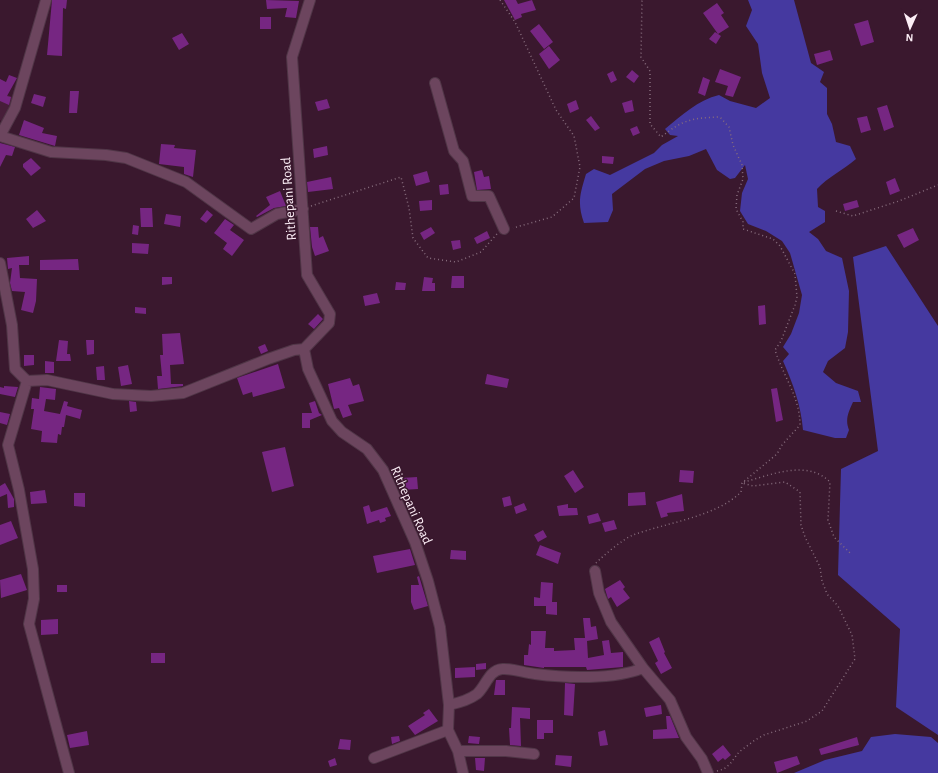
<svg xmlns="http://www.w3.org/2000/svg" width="938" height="773" viewBox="0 0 938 773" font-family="'Alegreya Sans',sans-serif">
	<rect width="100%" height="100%" fill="#3a182e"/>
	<path fill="#471e39" d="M 0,92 L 15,98 L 4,122 L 0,120 Z"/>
	<path fill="#4539a0" d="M 748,0 L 794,0 L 811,63 L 824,72 L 820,82 L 827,88 L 827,114 L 832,124 L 836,142 L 850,146 L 856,159 C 843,170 828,177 817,189 L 818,207 L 825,211 L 825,222 L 809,232 L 818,239 L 826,251 L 842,258 L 849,291 L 848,332 L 845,348 L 828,361 L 823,372 L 836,383 L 858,391 L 861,402 L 853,402 C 848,413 845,420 849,430 L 846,438 L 835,438 L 803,430 C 801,405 793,384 783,361 L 789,354 L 783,347 L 791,334 L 799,313 L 802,295 L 790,253 L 782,241 L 766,231 L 748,224 L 740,211 L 742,193 L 748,179 L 745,165 L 735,178 L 730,179 L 717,170 L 706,149 L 689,156 L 664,161 L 645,169 L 612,194 L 613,210 L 608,222 L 584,223 C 577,203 580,194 586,174 L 594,169 L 610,175 L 654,153 L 662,145 L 678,136 L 670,135 L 665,129 C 682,115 698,100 719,95 L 730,101 L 756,108 L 770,98 L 762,73 L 758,44 L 746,26 L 752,10 Z
		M 886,246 L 938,326 L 938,735 L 896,707 L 900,629 L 838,575 L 841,469 L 878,451 L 853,257 Z
		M 895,734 L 931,737 L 938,743 L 938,773 L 794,773 L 825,760 L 862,751 L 871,737 Z"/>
	<path fill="#762682" d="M 52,0 L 67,0 L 66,9 L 63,8 L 62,56 L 47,55 Z
		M 266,0 L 299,1 L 296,18 L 285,17 L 287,8 L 267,9 Z
		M 504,0 L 516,0 L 518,4 L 532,0 L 536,10 L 521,14 L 522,17 L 515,20 Z
		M 717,3 L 724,13 L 721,15 L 729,27 L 718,34 L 703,13 Z
		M 260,17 L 271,17 L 271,29 L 260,29 Z
		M 868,20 L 874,42 L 861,46 L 854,24 Z
		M 539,24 L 553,42 L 544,49 L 530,31 Z
		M 715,32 L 721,36 L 716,44 L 709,39 Z
		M 182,33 L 189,44 L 179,50 L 172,38 Z
		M 549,46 L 560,60 L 549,69 L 539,54 Z
		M 830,50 L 833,60 L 817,65 L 814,54 Z
		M 720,69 L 741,77 L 733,97 L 725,95 L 728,86 L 715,82 Z
		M 632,70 L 639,76 L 634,83 L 626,77 Z
		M 613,71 L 617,80 L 611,83 L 607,74 Z
		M 9,75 L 17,78 L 7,96 L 11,97 L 9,105 L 0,101 L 0,79 L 6,82 Z
		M 703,77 L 710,80 L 705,96 L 698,93 Z
		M 70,91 L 79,91 L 77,113 L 69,113 Z
		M 34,94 L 46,97 L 43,107 L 31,103 Z
		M 327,99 L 330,108 L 318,111 L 315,102 Z
		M 576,100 L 579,109 L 570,113 L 567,104 Z
		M 632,100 L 634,111 L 625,113 L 622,103 Z
		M 887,105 L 894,127 L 884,131 L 877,108 Z
		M 591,116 L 600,128 L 595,131 L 586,120 Z
		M 867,116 L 871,130 L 861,133 L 857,118 Z
		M 24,120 L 44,128 L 42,133 L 57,136 L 55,146 L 19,135 Z
		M 637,126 L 640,133 L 633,136 L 630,129 Z
		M 0,143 L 15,147 L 12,156 L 6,155 L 0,167 Z
		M 161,144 L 175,145 L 174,148 L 196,150 L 193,177 L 184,174 L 184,167 L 159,164 Z
		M 327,146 L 328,155 L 314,158 L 313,149 Z
		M 602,156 L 614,157 L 613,164 L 602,163 Z
		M 31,158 L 41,168 L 31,176 L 23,167 L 23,164 Z
		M 482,170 L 484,177 L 489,176 L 491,189 L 477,190 L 474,172 Z
		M 427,171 L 430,182 L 416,186 L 413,175 Z
		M 331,177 L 333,189 L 308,192 L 307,182 Z
		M 895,178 L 900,191 L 890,195 L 886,182 Z
		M 448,184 L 449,194 L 440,195 L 439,185 Z
		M 280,191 L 286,206 L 274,208 L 257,217 L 256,216 L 270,205 L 266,197 Z
		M 432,200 L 432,210 L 420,211 L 419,201 Z
		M 857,200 L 859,207 L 845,211 L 843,204 Z
		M 140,208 L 152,208 L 153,227 L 141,227 Z
		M 37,210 L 46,221 L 33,228 L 26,219 Z
		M 207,210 L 213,215 L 206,223 L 200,219 Z
		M 166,214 L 181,216 L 180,227 L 164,224 Z
		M 225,219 L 234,225 L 230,230 L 244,240 L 232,256 L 223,249 L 227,243 L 214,233 Z
		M 133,225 L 139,226 L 138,235 L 132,234 Z
		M 310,227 L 318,227 L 319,238 L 323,236 L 329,251 L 315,256 L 312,247 Z
		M 431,227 L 435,233 L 424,240 L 420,233 Z
		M 913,228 L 919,240 L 904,248 L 897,235 Z
		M 487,231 L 490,238 L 477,244 L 474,238 Z
		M 460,240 L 461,248 L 453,250 L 451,241 Z
		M 132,243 L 149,244 L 148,254 L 132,253 Z
		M 29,256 L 29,265 L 19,265 L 20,278 L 37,279 L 36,301 L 33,313 L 21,310 L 25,292 L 12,291 L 10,283 L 12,268 L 8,269 L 7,258 Z
		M 78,259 L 79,270 L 40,270 L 40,260 Z
		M 452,276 L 464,276 L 464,288 L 451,288 Z
		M 162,277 L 172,277 L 172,284 L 162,285 Z
		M 424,277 L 433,278 L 432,283 L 435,283 L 435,291 L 422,291 Z
		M 396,282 L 406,283 L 405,290 L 395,290 Z
		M 377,293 L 380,303 L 365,306 L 363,296 Z
		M 765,305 L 766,324 L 759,325 L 758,306 Z
		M 135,307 L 146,308 L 146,314 L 135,313 Z
		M 318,314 L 323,319 L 314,329 L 308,324 Z
		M 180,333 L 184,364 L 170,365 L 171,384 L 183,384 L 183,386 L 158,389 L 157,376 L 162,376 L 160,355 L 163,355 L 162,334 Z
		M 59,340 L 68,341 L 67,354 L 70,354 L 71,361 L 56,361 Z
		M 86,340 L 94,340 L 94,354 L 87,355 Z
		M 265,344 L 268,351 L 261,354 L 258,347 Z
		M 24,355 L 34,355 L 34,365 L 24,366 Z
		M 45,361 L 54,362 L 54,373 L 45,373 Z
		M 278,364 L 285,388 L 253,397 L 252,392 L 243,395 L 237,378 Z
		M 128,365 L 132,384 L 121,386 L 118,367 Z
		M 104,366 L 105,380 L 97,380 L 96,367 Z
		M 487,374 L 509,379 L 507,388 L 485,384 Z
		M 350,378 L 353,386 L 359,384 L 364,401 L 348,405 L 352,415 L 343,418 L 339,408 L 334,409 L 328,384 Z
		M 4,386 L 18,387 L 15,397 L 0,394 L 0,387 L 4,388 Z
		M 40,387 L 56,389 L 55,400 L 46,399 L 44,411 L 60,414 L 64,401 L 68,402 L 67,406 L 82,410 L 80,419 L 66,415 L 64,427 L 62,427 L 61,435 L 58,434 L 57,443 L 41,442 L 42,431 L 31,429 L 34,409 L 31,409 L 32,398 L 39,399 Z
		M 777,388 L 783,420 L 776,422 L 771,389 Z
		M 129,401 L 136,402 L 137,411 L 130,412 Z
		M 315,401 L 319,413 L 322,415 L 310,420 L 310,428 L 302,428 L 302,413 L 312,413 L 309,403 Z
		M 0,412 L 10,414 L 7,425 L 0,423 Z
		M 285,447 L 294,486 L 272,492 L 262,452 Z
		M 398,468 L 400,475 L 393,476 L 390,469 Z
		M 573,470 L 584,487 L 575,493 L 564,476 Z
		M 680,470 L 694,471 L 693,483 L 679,482 Z
		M 417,477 L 418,489 L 402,490 L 401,478 Z
		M 5,483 L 14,499 L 14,507 L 8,508 L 7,494 L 0,497 L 0,486 Z
		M 45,490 L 47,503 L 31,504 L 30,492 Z
		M 645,492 L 646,505 L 628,506 L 628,493 Z
		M 74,493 L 85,493 L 85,507 L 74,506 Z
		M 682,494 L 684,511 L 667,513 L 668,516 L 661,518 L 656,502 Z
		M 510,496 L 512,505 L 504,507 L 502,498 Z
		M 524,503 L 527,510 L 516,514 L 514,507 Z
		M 568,504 L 568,508 L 577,508 L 578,515 L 559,516 L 557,506 Z
		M 369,505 L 371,512 L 387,507 L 391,516 L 385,518 L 386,521 L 380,523 L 379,520 L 367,524 L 363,507 Z
		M 598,513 L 601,521 L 589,524 L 587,516 Z
		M 614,520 L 617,529 L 605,532 L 602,523 Z
		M 11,521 L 18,538 L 0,545 L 0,525 Z
		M 543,530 L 547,537 L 538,542 L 534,535 Z
		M 540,545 L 561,553 L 558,564 L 536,555 Z
		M 410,549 L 415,565 L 377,573 L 373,556 Z
		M 451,550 L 466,551 L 466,560 L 450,559 Z
		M 21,574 L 27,590 L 1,598 L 0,580 Z
		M 419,576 L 428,606 L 414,610 L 411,602 L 411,585 L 419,585 L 417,577 Z
		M 620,580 L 625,587 L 623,589 L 630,598 L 617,607 L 611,597 L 608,599 L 605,589 Z
		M 541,582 L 553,583 L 552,602 L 557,602 L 557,615 L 546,614 L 546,606 L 534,606 L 534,597 L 540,598 Z
		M 57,585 L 67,585 L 67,592 L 57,592 Z
		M 583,618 L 590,618 L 591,627 L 596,626 L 598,639 L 587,641 L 588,658 L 604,655 L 602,641 L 609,640 L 611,653 L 623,652 L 623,667 L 587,670 L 586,667 L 544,667 L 544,668 L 524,665 L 524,655 L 528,655 L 529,644 L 531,645 L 531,631 L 546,631 L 545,648 L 554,648 L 554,651 L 575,650 L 574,638 L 585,638 Z
		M 58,619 L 58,634 L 41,635 L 41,620 Z
		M 659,637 L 665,652 L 664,653 L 672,668 L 661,674 L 655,663 L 658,661 L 649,642 Z
		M 151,653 L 165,653 L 165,663 L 151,663 Z
		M 486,663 L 486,669 L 476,670 L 476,664 Z
		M 475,667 L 475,677 L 455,678 L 455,668 Z
		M 496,680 L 505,680 L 505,695 L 494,695 Z
		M 565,683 L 575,684 L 573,716 L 564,715 Z
		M 661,705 L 662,714 L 646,717 L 644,708 Z
		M 512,707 L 530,708 L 530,719 L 520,718 L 521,746 L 510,745 L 509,728 L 511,728 Z
		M 429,709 L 438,721 L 415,735 L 408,726 L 425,715 L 423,713 Z
		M 666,716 L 670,716 L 679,738 L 653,739 L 653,730 L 667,729 Z
		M 537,720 L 553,720 L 553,733 L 544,733 L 544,739 L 537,739 Z
		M 605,730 L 608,745 L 600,746 L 598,732 Z
		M 87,731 L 89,745 L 70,748 L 67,735 Z
		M 399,736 L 400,741 L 392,744 L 391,737 Z
		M 469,736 L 480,737 L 479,744 L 468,743 Z
		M 857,737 L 859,745 L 821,755 L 819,749 Z
		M 340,739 L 351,740 L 350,750 L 338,749 Z
		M 723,745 L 731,755 L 725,760 L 723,758 L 718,762 L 712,754 Z
		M 556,755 L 572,756 L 571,767 L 555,765 Z
		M 797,756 L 800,764 L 777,773 L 774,762 Z
		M 335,758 L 337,765 L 330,767 L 328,761 Z
		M 475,758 L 485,758 L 484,771 L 476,770 Z"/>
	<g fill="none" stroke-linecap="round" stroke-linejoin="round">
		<g stroke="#503647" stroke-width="12">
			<path id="minor" d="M 46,0 L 15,108 L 0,136 L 51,152 L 106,155 L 126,158 L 186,182 L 251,229 L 277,214 L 303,209
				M 310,0 L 292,57 L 307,275 L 330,314 L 329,323 L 304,349 L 308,369 L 332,421 L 342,432 L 367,449 L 383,470 L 415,542 L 428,581 L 440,627 L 449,705 L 448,730 L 458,751 L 463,773
				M 435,83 L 454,151 L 463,161 L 472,196 L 489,196 L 504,229
				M 0,263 L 12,325 L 15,369 L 27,381 L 47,380 L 113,394 L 151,396 L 183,393 L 268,359 L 294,350 L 304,349
				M 27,381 L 8,445 L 19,490 L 33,569 L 34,599 L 29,624 L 69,773
				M 595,571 L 599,593 L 611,622 L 643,668 L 670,700 L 686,737 L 702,759 L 708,773
				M 449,705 C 458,703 469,700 477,694 C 486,686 489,670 502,669 C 512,668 524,673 535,674 C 566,678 614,680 643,668
				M 458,751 L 506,751 L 534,754
				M 374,758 L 448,730"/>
		</g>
		<path stroke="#876d7d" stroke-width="1.5" stroke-dasharray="1 3" stroke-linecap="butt" d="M 500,0 L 515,22 L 556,110 L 574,136 L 580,167 L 574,198 L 552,217 L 513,228
			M 311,206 L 401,177 L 409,208 L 413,238 L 428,258 L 456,262 L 481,252 L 497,234
			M 836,211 L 853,216 L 899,201 L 938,185
			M 744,482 C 771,475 807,459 830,482 L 828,520 L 834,537 L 851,554
			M 596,563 C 604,555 623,539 633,535 C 665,523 716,517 741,492 L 742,483 L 777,454 L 782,445 L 800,425 C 800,397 783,376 775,350 L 781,341 L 795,305 L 797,297 L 795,274 L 780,246 L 773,239 L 743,229 L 743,222 L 736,209 L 737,195 L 743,179 L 742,165 L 733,145 L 729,127 L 720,117 C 692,118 684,119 661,137 L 650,124 L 650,71 L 641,57 L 642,0
			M 717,771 L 724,769 L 730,764 L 739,752 L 755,740 L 764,735 L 807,721 L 822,711 L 855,659 L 852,635 L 838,606 L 827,594 L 822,581 L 820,567 L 805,537 L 801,525 L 800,492 L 785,482 L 753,486 L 742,483"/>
		<use href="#minor" stroke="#6c455e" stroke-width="10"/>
	</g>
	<g text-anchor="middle" stroke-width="3" stroke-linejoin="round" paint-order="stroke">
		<g font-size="14" fill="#fceef6" stroke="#3a182e">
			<text transform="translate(288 199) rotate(-94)" y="5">Rithepani Road</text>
			<text transform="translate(412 505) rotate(66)" y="5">Rithepani Road</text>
		</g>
	</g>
	<g transform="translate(910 28) rotate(183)" stroke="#3a182e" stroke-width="3" paint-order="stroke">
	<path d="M0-3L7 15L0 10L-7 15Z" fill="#fceef6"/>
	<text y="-6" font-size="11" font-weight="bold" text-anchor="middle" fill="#fceef6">N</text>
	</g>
</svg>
